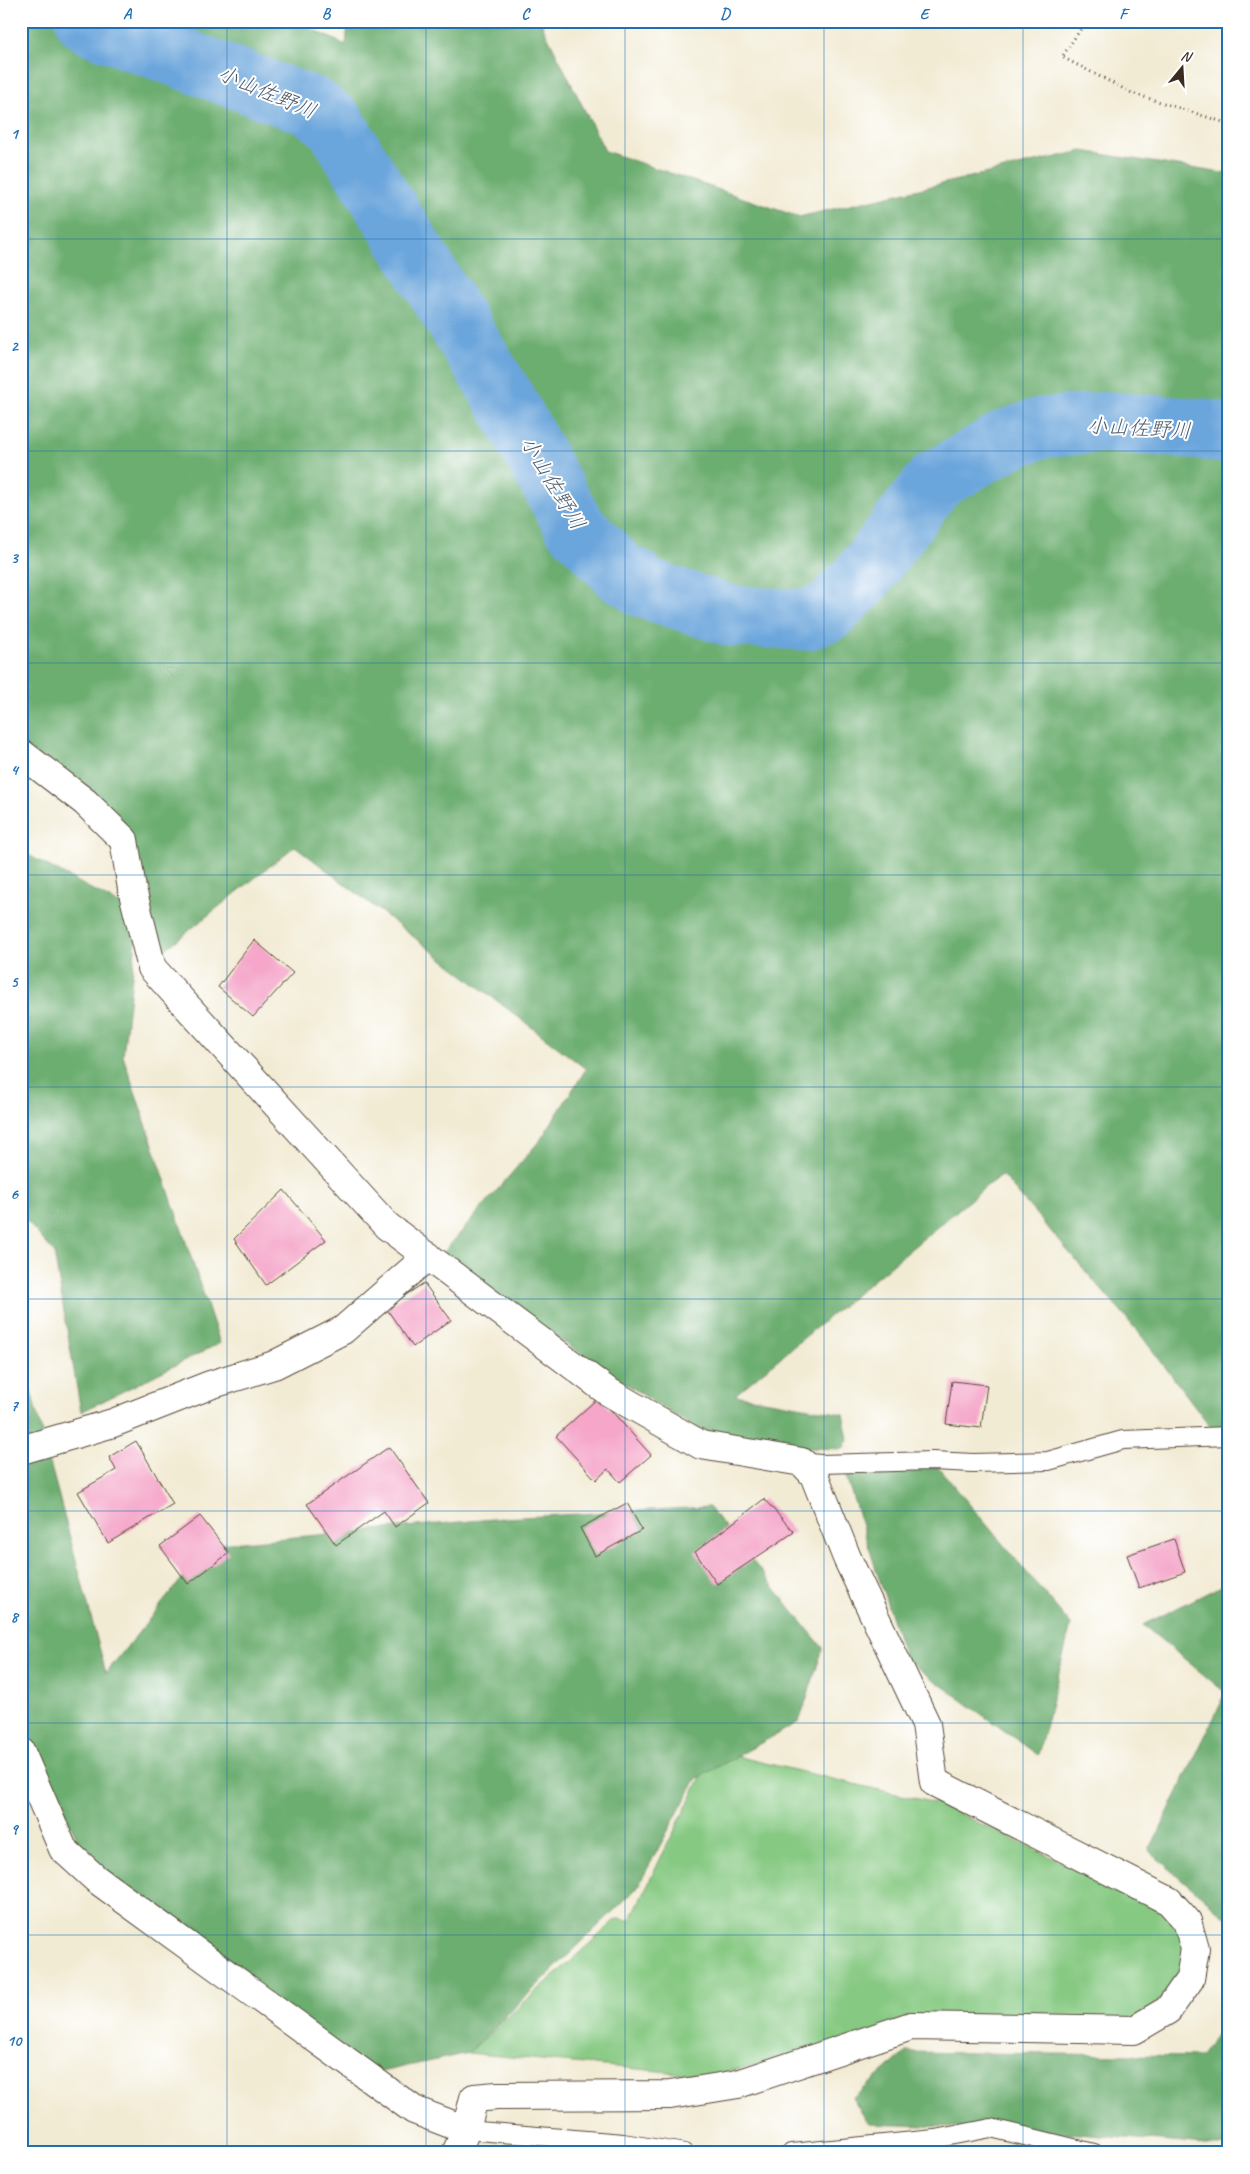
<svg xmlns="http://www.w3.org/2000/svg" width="1250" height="2174" viewBox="0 0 1250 2174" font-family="Caveat,'Klee One',sans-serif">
	<rect width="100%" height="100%" fill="#fff"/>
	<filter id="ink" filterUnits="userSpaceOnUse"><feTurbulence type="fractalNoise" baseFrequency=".02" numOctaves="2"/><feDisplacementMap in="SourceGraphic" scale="10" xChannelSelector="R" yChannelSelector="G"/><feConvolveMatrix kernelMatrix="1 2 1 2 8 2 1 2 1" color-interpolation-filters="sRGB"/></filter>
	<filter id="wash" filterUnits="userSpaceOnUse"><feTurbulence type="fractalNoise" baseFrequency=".0096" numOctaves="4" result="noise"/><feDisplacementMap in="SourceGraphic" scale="20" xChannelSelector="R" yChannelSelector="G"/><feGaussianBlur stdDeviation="1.12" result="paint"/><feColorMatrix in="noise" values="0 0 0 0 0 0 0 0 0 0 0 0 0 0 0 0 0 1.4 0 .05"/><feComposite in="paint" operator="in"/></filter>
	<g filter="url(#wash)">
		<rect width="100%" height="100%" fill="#f2ebd4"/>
		<path fill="#86c982" stroke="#607a50" d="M 714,1751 L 939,1804 L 1187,1921 L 1190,1979 L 1127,2024 L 929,2019 L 711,2076 L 468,2053 L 617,1919 L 630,1920 Z"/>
		<path fill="#6cad70" stroke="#546c47" d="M 21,21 L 294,21 L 346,45 L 348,21 L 540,21 L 605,151 L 799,217 L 1082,151 L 1229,174 L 1229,1451 L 1140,1334 L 1002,1175 L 989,1184 L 735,1395 L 843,1414 L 848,1439 L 843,1449 L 726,1445 L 672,1414 L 438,1259 L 541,1139 L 586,1069 L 295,846 L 157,956 L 106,823 L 21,754 Z
			M 21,851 L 139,915 L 123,1056 L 220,1343 L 81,1412 L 54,1252 L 21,1215 Z
			M 21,1354 L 106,1673 L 209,1545 L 504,1518 L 709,1507 L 823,1648 L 799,1722 L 696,1779 L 637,1888 L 468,2053 L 348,2079 L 92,1867 L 21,1730 Z
			M 933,1461 L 1071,1625 L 1038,1755 L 905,1659 L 844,1470 Z
			M 1229,1582 L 1229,1920 L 1149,1851 L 1226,1693 L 1143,1625 Z
			M 1229,2017 L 1229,2147 L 1033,2130 L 869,2124 L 852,2098 L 906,2052 L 1201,2056 Z"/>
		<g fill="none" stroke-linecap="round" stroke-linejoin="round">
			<path stroke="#6ba5db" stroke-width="61" d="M 86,21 L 94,26 L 313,107 L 335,124 L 504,398 L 574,525 L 622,574 L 634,578 L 642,587 L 730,616 L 806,620 L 829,611 L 859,581 L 935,481 L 1006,440 L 1040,428 L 1106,422 L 1201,429 L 1229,434"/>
		</g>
		<g id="blocks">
			<path fill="#f5a6c9" d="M 254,940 L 293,973 L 253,1017 L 218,987 Z
				M 284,1190 L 326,1240 L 266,1285 L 234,1239 Z
				M 424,1283 L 451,1320 L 413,1347 L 386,1308 Z
				M 952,1381 L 987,1385 L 981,1428 L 946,1424 Z
				M 599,1397 L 651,1455 L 620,1482 L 608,1469 L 596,1480 L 556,1436 Z
				M 136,1441 L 173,1504 L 108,1543 L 78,1492 L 116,1470 L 109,1457 Z
				M 389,1447 L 429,1503 L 395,1527 L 384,1511 L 336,1545 L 307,1504 Z
				M 764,1499 L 794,1532 L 717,1584 L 695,1552 Z
				M 627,1503 L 642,1530 L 595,1556 L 580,1528 Z
				M 200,1516 L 229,1553 L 188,1584 L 160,1546 Z
				M 1174,1539 L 1185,1572 L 1139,1588 L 1127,1555 Z"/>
		</g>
	</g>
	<g filter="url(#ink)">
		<use href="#blocks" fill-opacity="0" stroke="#564739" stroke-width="1"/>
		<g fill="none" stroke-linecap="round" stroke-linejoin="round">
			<g stroke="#564739" stroke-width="20">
				<path id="service" d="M 802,1462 L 820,1464 L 933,1461 L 973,1463 L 1048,1461 L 1123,1440 L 1229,1436
					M 466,2130 L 623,2143 L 685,2153
					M 791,2153 L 935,2139 L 991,2128 L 1094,2153"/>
			</g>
			<g stroke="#564739" stroke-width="30">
				<path id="minor" d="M 21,753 L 85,802 L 124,840 L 132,889 L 152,968 L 387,1226 L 607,1391 L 701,1445 L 802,1462 L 814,1475 L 847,1558 L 926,1724 L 934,1782 L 1169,1901 L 1187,1921 L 1195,1949 L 1190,1979 L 1168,2010 L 1134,2030 L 911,2026 L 738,2084 L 670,2095 L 497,2096 L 474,2098 L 466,2130 L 456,2153
					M 21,1450 L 113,1423 L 210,1385 L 274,1365 L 343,1330 L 428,1256
					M 21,1752 L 63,1849 L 96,1879 L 414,2110 L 466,2130"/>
			</g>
			<path stroke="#564739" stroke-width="3" stroke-dasharray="1 4" stroke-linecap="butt" d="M 1086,21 L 1062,57 L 1132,93 L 1229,124
				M 21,1856 L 30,1854"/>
			<use href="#service" stroke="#fff" stroke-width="18"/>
			<use href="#minor" stroke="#fff" stroke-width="28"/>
		</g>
	</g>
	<path fill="none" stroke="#1f6fb2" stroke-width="1" stroke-opacity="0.55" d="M 227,21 L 227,2153M 426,21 L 426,2153M 625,21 L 625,2153M 824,21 L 824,2153M 1023,21 L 1023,2153M 21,239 L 1229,239M 21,451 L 1229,451M 21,663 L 1229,663M 21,875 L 1229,875M 21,1087 L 1229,1087M 21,1299 L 1229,1299M 21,1511 L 1229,1511M 21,1723 L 1229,1723M 21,1935 L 1229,1935"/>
	<g text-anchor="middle" stroke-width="4" stroke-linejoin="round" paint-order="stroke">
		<g font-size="21" font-style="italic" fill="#4e5b6a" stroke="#fff">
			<text transform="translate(267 92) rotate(23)" y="7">小山佐野川</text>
			<text transform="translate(1139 428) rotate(3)" y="7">小山佐野川</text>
			<text transform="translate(553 483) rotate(59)" y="7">小山佐野川</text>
		</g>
	</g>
	<rect width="1250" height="2174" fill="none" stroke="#fff" stroke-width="55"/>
	<g transform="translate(1182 68) rotate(18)" stroke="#ffffff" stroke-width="4" paint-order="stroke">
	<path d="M0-4L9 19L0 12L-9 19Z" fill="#3b2a1e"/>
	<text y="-8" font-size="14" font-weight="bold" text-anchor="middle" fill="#3b2a1e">N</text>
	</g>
	<rect x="28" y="28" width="1194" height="2118" fill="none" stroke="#1f6fb2" stroke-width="2"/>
	<g font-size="16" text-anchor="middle" font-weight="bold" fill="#1f6fb2">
		<text x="127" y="19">A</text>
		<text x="326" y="19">B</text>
		<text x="525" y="19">C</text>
		<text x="725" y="19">D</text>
		<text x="924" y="19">E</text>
		<text x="1123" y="19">F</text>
		<text x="14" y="139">1</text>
		<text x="14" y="351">2</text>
		<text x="14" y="563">3</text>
		<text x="14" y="775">4</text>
		<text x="14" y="987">5</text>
		<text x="14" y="1199">6</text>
		<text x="14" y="1411">7</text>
		<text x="14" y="1622">8</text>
		<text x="14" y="1834">9</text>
		<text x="14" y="2046">10</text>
	</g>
</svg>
